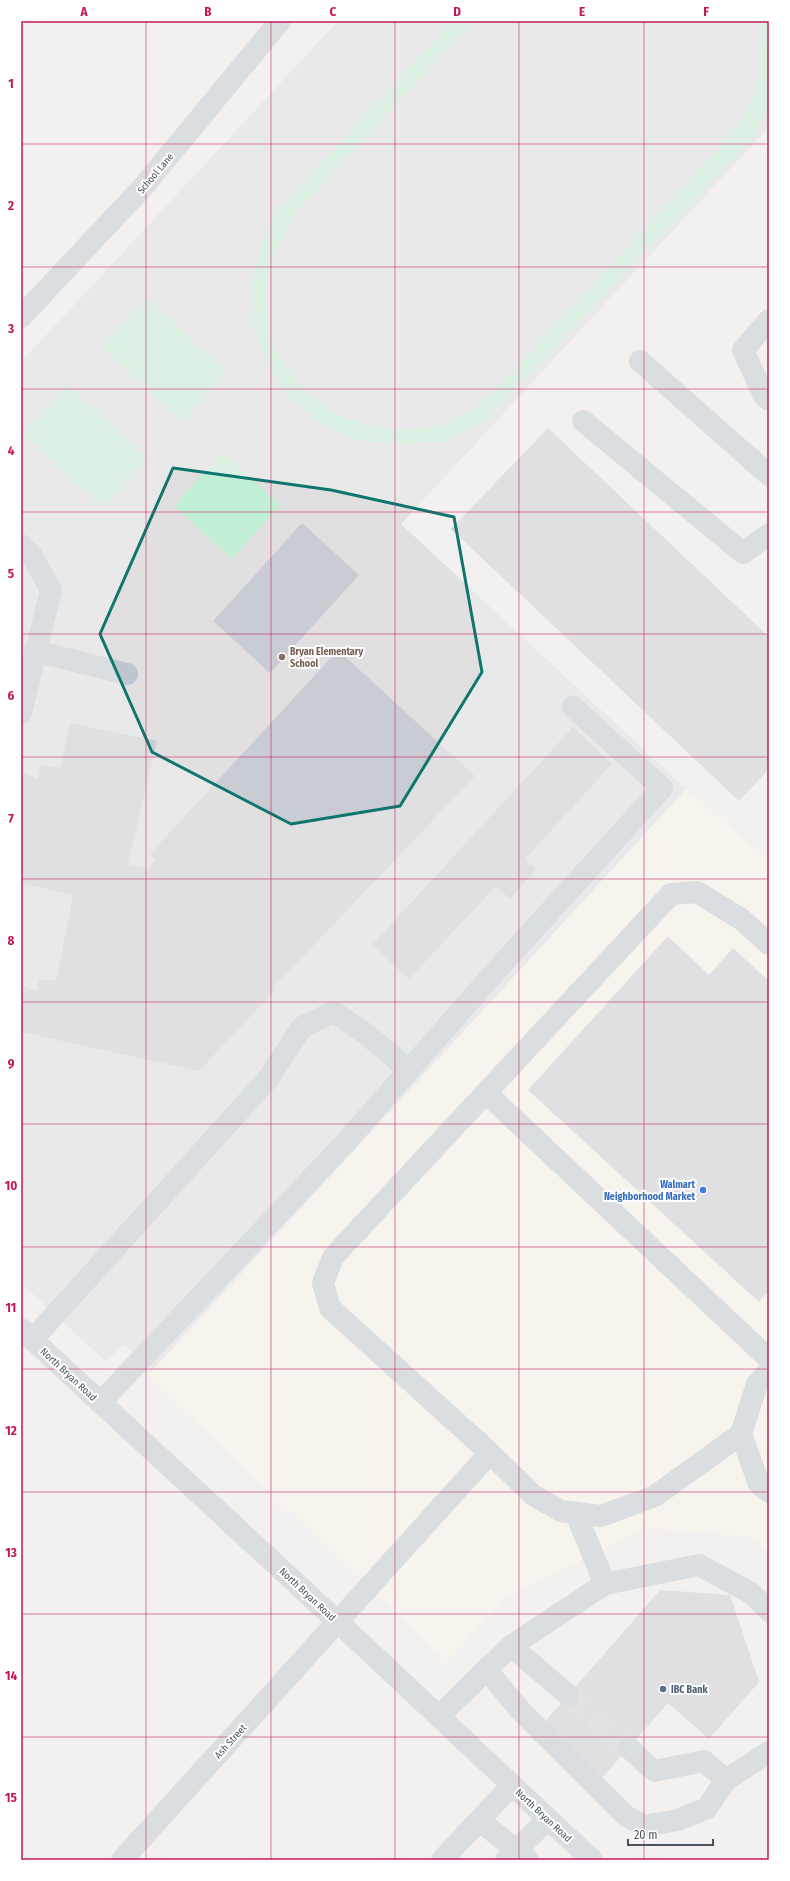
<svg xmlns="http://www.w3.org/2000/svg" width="790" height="1881" viewBox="0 0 790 1881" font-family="'Fira Sans Condensed',sans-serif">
	<rect width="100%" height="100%" fill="#f3f0f0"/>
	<path fill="#fcf8eb" d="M 686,789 L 769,861 L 769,1553 L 751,1537 L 648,1528 L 506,1597 L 447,1661 L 148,1376 Z"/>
	<path fill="#e1dfdf" d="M 338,21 L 769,21 L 769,127 L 401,524 L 686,789 L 153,1369 L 123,1344 L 106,1362 L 21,1283 L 21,362 Z"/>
	<path fill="#c0efd5" d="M 452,21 L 473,21 L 298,210 C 283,232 267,266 266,294 C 264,387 355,448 442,424 C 460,419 476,406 491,395 L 736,129 C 753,99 763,75 762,40 C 762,34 763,27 761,21 L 769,21 L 769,107 L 753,138 L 482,424 L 445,441 L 409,444 L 358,441 L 320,423 L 288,396 L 268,366 L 254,328 L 252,284 L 263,239 L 278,210 Z
		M 147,298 L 227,372 L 182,421 L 102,347 Z
		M 68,385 L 148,459 L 103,508 L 23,434 Z
		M 223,452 L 280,505 L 232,559 L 174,506 Z"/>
	<path fill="#caccd3" d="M 548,428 L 769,637 L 769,769 L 739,801 L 451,529 Z
		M 302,523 L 359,575 L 270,673 L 213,621 Z
		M 338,650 L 475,776 L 273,988 L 275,990 L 199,1071 L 21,1032 L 21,994 L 23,987 L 37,991 L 39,979 L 56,981 L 73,895 L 21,883 L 21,782 L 23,773 L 38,779 L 41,764 L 60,768 L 70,723 L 157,741 L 128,864 L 149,869 L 156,860 L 150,854 Z
		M 573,727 L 612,764 L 525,859 L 536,869 L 510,899 L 496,886 L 409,979 L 372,945 Z
		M 668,936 L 709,975 L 733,948 L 769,981 L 769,1291 L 759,1302 L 528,1090 Z
		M 660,1590 L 730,1595 L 759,1682 L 709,1739 L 668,1703 L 602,1778 L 542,1725 Z"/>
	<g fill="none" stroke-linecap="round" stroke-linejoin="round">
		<path stroke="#d1d0d3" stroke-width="22" stroke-dasharray="22 11" stroke-linecap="butt" d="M 568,1695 L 629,1748"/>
		<path stroke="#bec7cf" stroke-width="22" d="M 21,317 L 142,188 L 280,21
			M 769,320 L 743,350 L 764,396 L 769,400
			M 640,361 L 769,475
			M 583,421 L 743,553 L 769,534
			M 21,545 L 32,556 L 51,590 L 21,713
			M 35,651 L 127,674
			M 486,1093 L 769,1359
			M 21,1329 L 338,1622 L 592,1860
			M 33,1339 L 267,1080 L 302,1027 L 334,1012 L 366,1034 L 409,1070
			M 769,1371 L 757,1384 L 741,1434 L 759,1484 L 769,1492
			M 100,1403 L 345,1143 L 494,973 L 662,788 L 573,707
			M 490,1453 L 533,1495 L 561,1511 L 601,1516 L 655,1496 L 741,1434
			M 576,1514 L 605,1584
			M 511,1646 L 568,1695
			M 486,1669 L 520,1710 L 626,1816 L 644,1826 L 678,1820 L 707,1808 L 726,1780 L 769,1752
			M 439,1716 L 511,1646 L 605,1584 L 699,1565 L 751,1593 L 769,1611
			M 629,1748 L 654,1771 L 704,1761 L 726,1780
			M 479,1820 L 528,1860
			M 122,1860 L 490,1453 L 330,1308 L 323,1283 L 333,1257 L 671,894 L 697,892 L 741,919 L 769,944
			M 442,1860 L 512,1785
			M 506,1860 L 548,1819"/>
	</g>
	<path d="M0 0H790V1881H0ZM 173,468 L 331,490 L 454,517 L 482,672 L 400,806 L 291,824 L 152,752 L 100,634 Z" fill="#f3f0f0" fill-opacity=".55" fill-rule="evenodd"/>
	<path fill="none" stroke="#0f766e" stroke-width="3" stroke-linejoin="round" d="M 173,468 L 331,490 L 454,517 L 482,672 L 400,806 L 291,824 L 152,752 L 100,634 Z"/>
	<path fill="none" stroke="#c2185b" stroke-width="1" stroke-opacity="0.55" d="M 146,21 L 146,1860M 271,21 L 271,1860M 395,21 L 395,1860M 519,21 L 519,1860M 644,21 L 644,1860M 21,144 L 769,144M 21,267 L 769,267M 21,389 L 769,389M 21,512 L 769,512M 21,634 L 769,634M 21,757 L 769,757M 21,879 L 769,879M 21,1002 L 769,1002M 21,1124 L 769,1124M 21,1247 L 769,1247M 21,1369 L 769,1369M 21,1492 L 769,1492M 21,1614 L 769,1614M 21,1737 L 769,1737"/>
	<circle fill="#8d6e63" stroke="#fff" stroke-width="1.5" cx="282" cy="657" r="4"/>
	<circle fill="#3f7fe0" stroke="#fff" stroke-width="1.5" cx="703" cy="1190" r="4"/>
	<circle fill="#5c6f8a" stroke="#fff" stroke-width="1.5" cx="663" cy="1689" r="4"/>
	<g text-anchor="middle" stroke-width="4" stroke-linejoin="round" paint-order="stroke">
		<g font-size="10" fill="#48525e" stroke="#fff">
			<text transform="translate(155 173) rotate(-50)" y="4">School Lane</text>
			<text transform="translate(69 1374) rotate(43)" y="4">North Bryan Road</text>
			<text transform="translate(308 1594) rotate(43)" y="4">North Bryan Road</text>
			<text transform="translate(230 1741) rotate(-48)" y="4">Ash Street</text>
			<text transform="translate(544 1815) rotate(43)" y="4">North Bryan Road</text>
		</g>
		<g font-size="10" font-weight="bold" fill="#785e54" stroke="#fff" text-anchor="start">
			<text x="290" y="655">Bryan Elementary<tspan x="290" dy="12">School</tspan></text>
		</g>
		<g font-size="10" font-weight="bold" fill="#366cbe" stroke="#fff" text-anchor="end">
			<text x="695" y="1188">Walmart<tspan x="695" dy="12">Neighborhood Market</tspan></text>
		</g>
		<g font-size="10" font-weight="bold" fill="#4e5e75" stroke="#fff" text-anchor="start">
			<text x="671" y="1693">IBC Bank</text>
		</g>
	</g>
	<rect width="790" height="1881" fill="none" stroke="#ffffff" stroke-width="44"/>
	<path d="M628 1839v6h85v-6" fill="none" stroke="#48525e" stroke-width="2"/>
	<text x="634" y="1839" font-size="12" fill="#48525e" stroke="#ffffff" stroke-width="3" paint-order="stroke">20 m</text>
	<rect x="22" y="22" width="746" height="1837" fill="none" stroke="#c2185b" stroke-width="1.5"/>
	<g font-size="13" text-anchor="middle" font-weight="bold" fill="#c2185b">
		<text x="84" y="16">A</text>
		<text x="208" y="16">B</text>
		<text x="333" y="16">C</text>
		<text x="457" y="16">D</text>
		<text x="582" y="16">E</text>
		<text x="706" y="16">F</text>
		<text x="11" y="88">1</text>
		<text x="11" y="210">2</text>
		<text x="11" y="333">3</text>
		<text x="11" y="455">4</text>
		<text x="11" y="578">5</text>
		<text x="11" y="700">6</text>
		<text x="11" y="823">7</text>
		<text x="11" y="945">8</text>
		<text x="11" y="1068">9</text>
		<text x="11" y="1190">10</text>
		<text x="11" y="1312">11</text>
		<text x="11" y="1435">12</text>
		<text x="11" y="1557">13</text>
		<text x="11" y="1680">14</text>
		<text x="11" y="1802">15</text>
	</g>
</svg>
